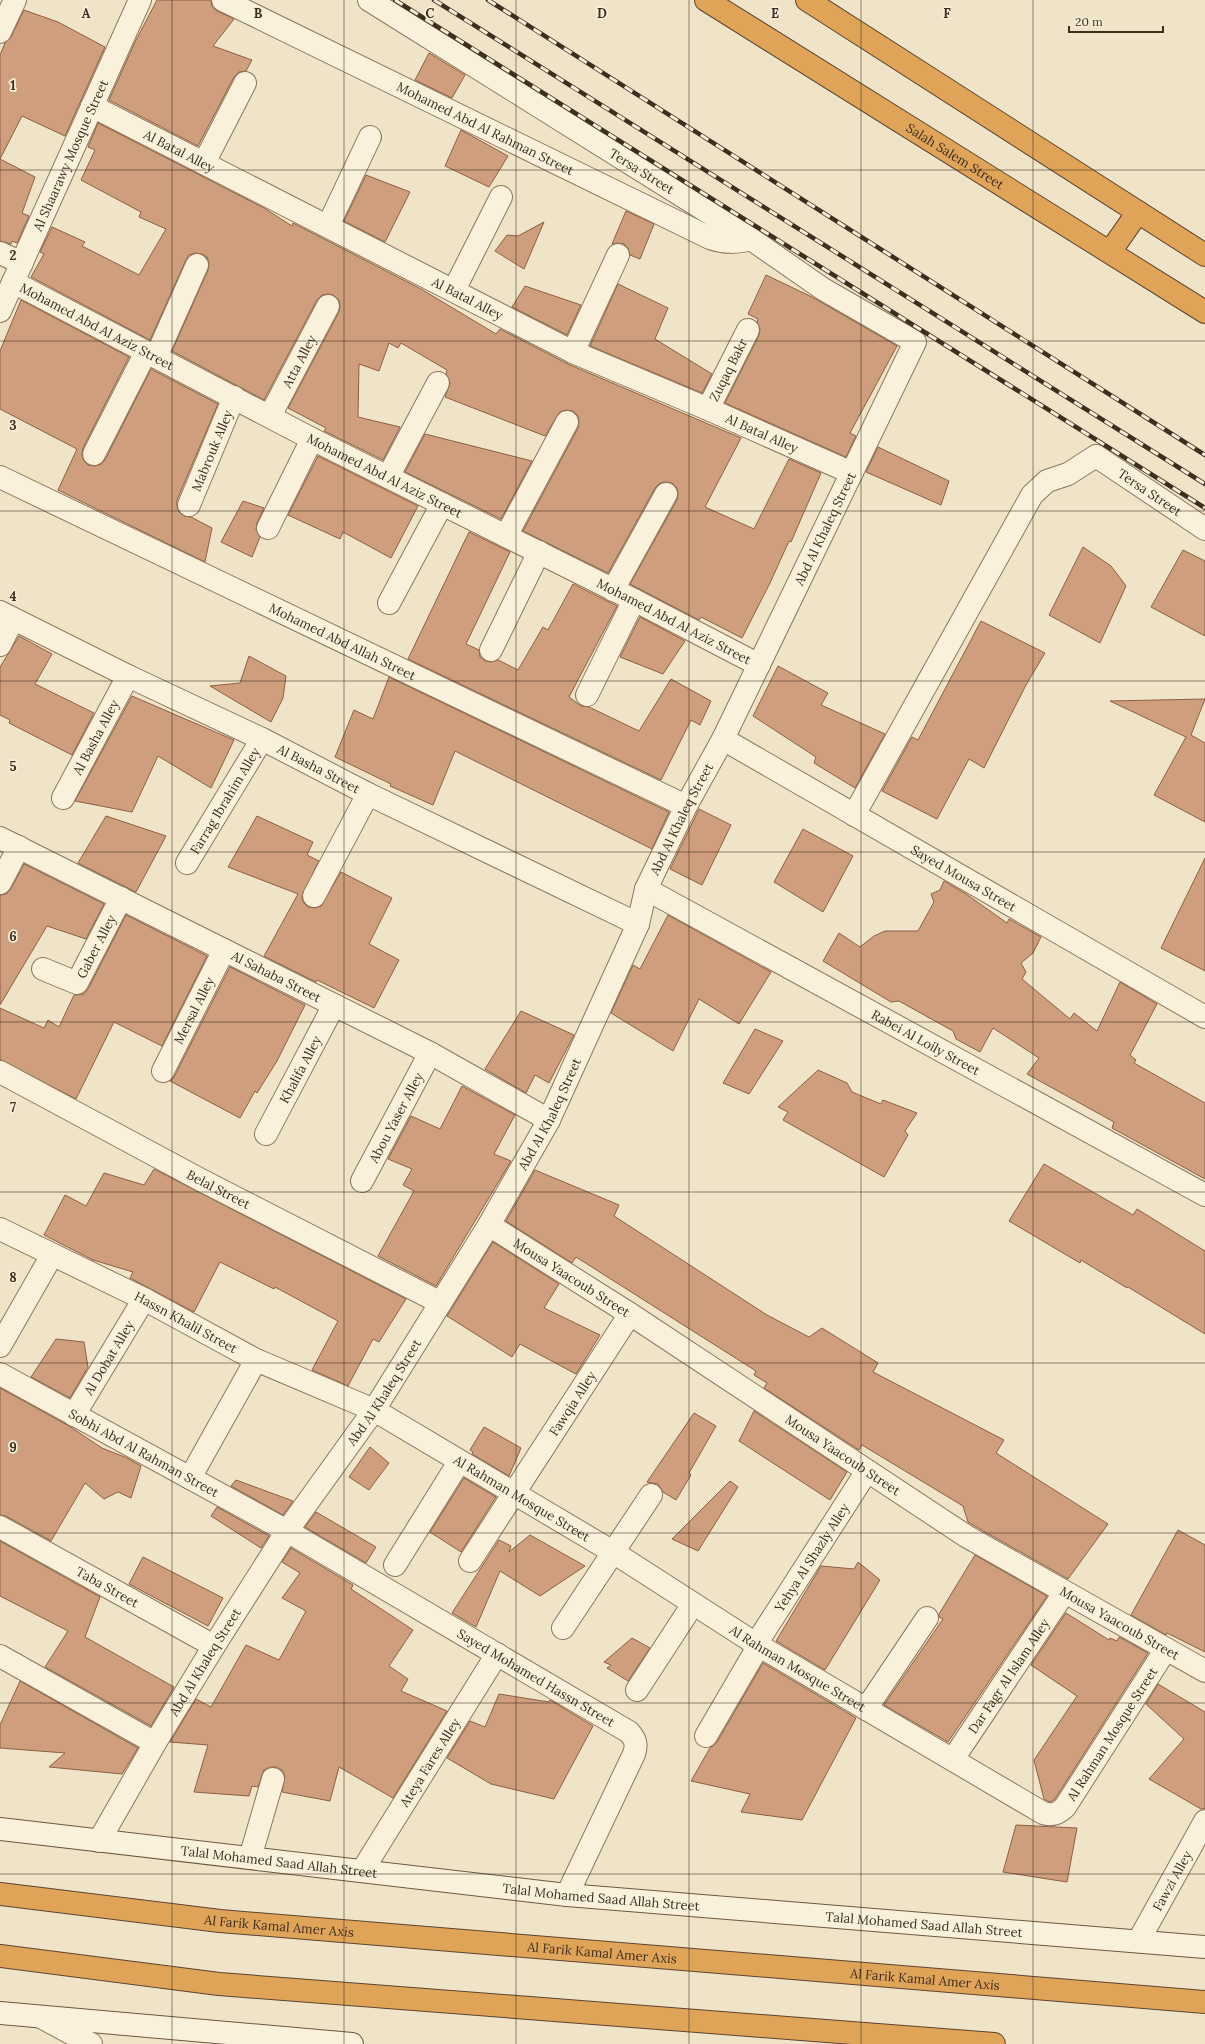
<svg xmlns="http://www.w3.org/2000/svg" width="1205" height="2044" viewBox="0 0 1205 2044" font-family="Lora,serif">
	<rect width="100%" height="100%" fill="#f0e4c8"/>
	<path fill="#cf9f7d" stroke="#8d5f41" d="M 157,0 L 211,0 L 212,7 L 217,11 L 234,19 L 213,46 L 252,60 L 246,71 L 239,72 L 234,77 L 198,146 L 109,100 L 135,42 Z
		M 24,10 L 58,22 L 105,47 L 65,136 L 22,116 L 0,159 L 0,55 L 5,43 L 11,37 Z
		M 429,53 L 465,75 L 452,98 L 415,80 Z
		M 98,123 L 264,208 L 292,226 L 293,223 L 421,289 L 496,334 L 500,329 L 568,364 L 741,438 L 705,507 L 754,529 L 789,459 L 821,473 L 791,542 L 789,541 L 770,583 L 742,638 L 701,617 L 699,620 L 630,584 L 677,500 L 678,493 L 677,488 L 672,483 L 665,482 L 660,483 L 655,488 L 608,573 L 523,531 L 578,428 L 579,422 L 578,416 L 573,411 L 566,410 L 560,412 L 545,436 L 445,397 L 450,383 L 446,374 L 447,370 L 401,343 L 398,348 L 389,343 L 379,371 L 359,364 L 358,417 L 400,427 L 383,460 L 324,431 L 326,428 L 288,408 L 339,312 L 340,306 L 339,300 L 333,295 L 328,294 L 322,295 L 317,300 L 264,400 L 172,351 L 208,270 L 209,263 L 207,257 L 202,254 L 195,253 L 189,255 L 186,260 L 150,340 L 31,277 L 44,254 L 40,252 L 52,227 L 85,242 L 82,246 L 139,275 L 166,229 L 139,217 L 141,212 L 81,180 L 95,150 L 88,147 Z
		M 461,130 L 508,156 L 489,187 L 445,166 Z
		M 0,159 L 35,177 L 22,213 L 29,216 L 17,243 L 12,241 L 11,244 L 0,241 Z
		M 366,175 L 410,192 L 385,242 L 344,221 Z
		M 626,211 L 654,224 L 640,259 L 630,255 L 628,248 L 624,244 L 617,243 L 612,244 Z
		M 544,222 L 524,269 L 495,251 L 507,235 L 518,236 Z
		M 766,275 L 812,297 L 897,346 L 850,433 L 856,436 L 846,457 L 725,403 L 759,335 L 760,329 L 757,322 L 758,319 L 748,314 Z
		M 618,284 L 668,308 L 655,339 L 712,374 L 702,393 L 590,346 Z
		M 525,286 L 581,305 L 567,335 L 512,307 Z
		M 21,300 L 129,357 L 83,448 L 82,455 L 84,461 L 88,465 L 95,466 L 101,464 L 105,460 L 151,369 L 218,404 L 177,500 L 177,506 L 179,512 L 184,516 L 191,517 L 212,528 L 205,562 L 58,490 L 77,449 L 0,409 L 0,351 Z
		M 425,434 L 532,461 L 501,519 L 405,472 Z
		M 878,447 L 949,481 L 941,505 L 866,472 Z
		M 318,456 L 418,506 L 391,558 L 343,532 L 340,539 L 288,515 Z
		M 243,501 L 264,508 L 257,523 L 256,529 L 260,537 L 252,557 L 221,542 Z
		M 469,532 L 510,552 L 466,644 L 479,650 L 480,657 L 485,661 L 491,662 L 498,660 L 518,670 L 543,627 L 548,630 L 573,584 L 617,606 L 569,697 L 581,706 L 589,707 L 639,731 L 671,679 L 711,701 L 700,725 L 691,720 L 661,780 L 408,659 Z
		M 1083,547 L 1111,566 L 1126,586 L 1100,643 L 1049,615 Z
		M 1183,550 L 1205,561 L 1205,636 L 1151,607 Z
		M 640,617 L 685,641 L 663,674 L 620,657 Z
		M 981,621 L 1045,653 L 1026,685 L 984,768 L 969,759 L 937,819 L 882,791 L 912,737 L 918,740 Z
		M 19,636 L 52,654 L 35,684 L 94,713 L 72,755 L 9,723 L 10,720 L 0,715 L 0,667 Z
		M 249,656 L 286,676 L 283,698 L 271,722 L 210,686 L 240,683 Z
		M 778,666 L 828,693 L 821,705 L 885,734 L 855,788 L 814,763 L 816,757 L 753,716 Z
		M 389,677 L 669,812 L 652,849 L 455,751 L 433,805 L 390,786 L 391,784 L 335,757 L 354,710 L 373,719 Z
		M 132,696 L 234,740 L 211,788 L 158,756 L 132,812 L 75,801 Z
		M 1205,699 L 1191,735 L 1205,743 L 1205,822 L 1154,795 L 1186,737 L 1110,701 Z
		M 699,809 L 731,825 L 702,885 L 670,869 Z
		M 106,816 L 166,836 L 136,892 L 78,863 Z
		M 257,816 L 313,842 L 307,855 L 319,861 L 302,896 L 303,902 L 308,907 L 315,908 L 321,906 L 341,872 L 392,898 L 369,944 L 399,960 L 374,1008 L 317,980 L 316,982 L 264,956 L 298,894 L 228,867 Z
		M 803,829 L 853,856 L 823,912 L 774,882 Z
		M 1205,858 L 1205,971 L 1161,948 Z
		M 24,864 L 104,904 L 86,939 L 47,926 L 0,1005 L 0,895 L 6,894 L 11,889 Z
		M 944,881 L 966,894 L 1007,923 L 1009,919 L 1041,937 L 1033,953 L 1021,963 L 1026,972 L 1022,979 L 1070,1019 L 1074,1013 L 1097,1031 L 1120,982 L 1157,1004 L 1130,1055 L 1136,1060 L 1134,1063 L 1205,1103 L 1205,1179 L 1112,1128 L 1114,1122 L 1027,1074 L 1039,1058 L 993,1028 L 980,1052 L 956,1039 L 953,1031 L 899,1001 L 891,1002 L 823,961 L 839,933 L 860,947 L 874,936 L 885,931 L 918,931 L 934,902 L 931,894 L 940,890 Z
		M 126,915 L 207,956 L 162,1046 L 114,1022 L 76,1099 L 0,1060 L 0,1008 L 44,1028 L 48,1020 L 59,1027 L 74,995 L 84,994 L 88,989 Z
		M 668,915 L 771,972 L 739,1024 L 699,999 L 673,1051 L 611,1013 L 633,965 L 640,969 Z
		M 230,967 L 305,1005 L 277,1061 L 257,1093 L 255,1091 L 240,1118 L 170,1081 L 174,1077 Z
		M 521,1011 L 574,1035 L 549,1083 L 535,1075 L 526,1093 L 485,1069 Z
		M 755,1029 L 783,1041 L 749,1094 L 723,1083 Z
		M 818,1070 L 847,1083 L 852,1092 L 881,1104 L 883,1100 L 917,1113 L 905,1131 L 908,1135 L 884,1177 L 783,1120 L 788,1112 L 778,1107 Z
		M 462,1086 L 515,1115 L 494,1154 L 511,1161 L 436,1286 L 378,1256 L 414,1191 L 403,1185 L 412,1169 L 388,1159 L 411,1116 L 440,1129 Z
		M 1044,1164 L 1133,1215 L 1137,1209 L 1205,1251 L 1205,1334 L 1128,1287 L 1127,1288 L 1081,1260 L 1080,1263 L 1009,1221 Z
		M 154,1169 L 406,1299 L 379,1342 L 373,1339 L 348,1386 L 312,1370 L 338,1321 L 275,1287 L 274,1289 L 220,1262 L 194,1312 L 130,1278 L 133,1272 L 93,1260 L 44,1235 L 65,1195 L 86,1206 L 104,1173 L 144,1185 Z
		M 535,1170 L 619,1205 L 614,1216 L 767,1315 L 809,1337 L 822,1328 L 878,1363 L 873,1372 L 1004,1440 L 996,1453 L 1108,1524 L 1068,1579 L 973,1525 L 968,1522 L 963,1506 L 862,1445 L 859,1450 L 764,1388 L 767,1383 L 754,1375 L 756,1371 L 576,1257 L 572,1263 L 506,1221 Z
		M 493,1242 L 559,1284 L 544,1308 L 600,1335 L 576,1374 L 520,1344 L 512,1357 L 447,1316 Z
		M 56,1339 L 84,1342 L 88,1367 L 70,1398 L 31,1377 Z
		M 0,1388 L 69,1426 L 102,1448 L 127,1458 L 141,1466 L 131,1498 L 118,1492 L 104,1499 L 85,1483 L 51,1541 L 6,1516 L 0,1515 Z
		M 754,1411 L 847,1472 L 830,1500 L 739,1441 Z
		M 694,1413 L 716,1426 L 689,1473 L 691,1475 L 676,1500 L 663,1492 L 658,1484 L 647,1482 Z
		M 484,1427 L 521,1448 L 509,1476 L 472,1454 L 473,1452 L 470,1450 Z
		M 370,1447 L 389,1463 L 369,1490 L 349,1477 Z
		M 464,1478 L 496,1497 L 461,1552 L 430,1532 Z
		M 236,1480 L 293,1501 L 283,1515 L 231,1486 Z
		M 730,1481 L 738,1487 L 698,1551 L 672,1539 Z
		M 217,1507 L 269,1536 L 261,1548 L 211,1516 Z
		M 316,1512 L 376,1547 L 366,1563 L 305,1527 Z
		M 1178,1530 L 1205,1545 L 1205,1652 L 1167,1633 L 1166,1635 L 1131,1615 Z
		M 530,1535 L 585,1566 L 540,1596 L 500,1571 L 476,1627 L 452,1613 L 499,1540 L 511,1546 L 509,1552 Z
		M 0,1541 L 100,1597 L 85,1637 L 174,1687 L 151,1726 L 45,1667 L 68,1631 L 0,1596 Z
		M 291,1548 L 353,1585 L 351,1589 L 413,1630 L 389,1666 L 408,1679 L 401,1691 L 447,1711 L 393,1798 L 339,1767 L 330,1801 L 282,1792 L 285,1776 L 282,1770 L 276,1767 L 270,1767 L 264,1770 L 258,1787 L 252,1786 L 249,1796 L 194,1792 L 208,1745 L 170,1742 L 196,1699 L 211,1707 L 246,1645 L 279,1660 L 306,1611 L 282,1598 L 300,1573 L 282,1562 Z
		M 975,1555 L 1047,1596 L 948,1742 L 884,1705 L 943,1619 L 939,1617 L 939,1614 Z
		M 143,1557 L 223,1598 L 208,1626 L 129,1584 Z
		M 858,1562 L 880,1580 L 825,1670 L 776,1641 L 821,1566 L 854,1569 Z
		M 1066,1613 L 1109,1640 L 1110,1638 L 1117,1641 L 1119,1637 L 1148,1653 L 1055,1799 L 1050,1802 L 1044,1799 L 1034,1760 L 1077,1696 L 1031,1665 Z
		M 632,1638 L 650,1648 L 628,1681 L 607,1668 L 611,1665 L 604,1662 Z
		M 763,1663 L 856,1718 L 802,1820 L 741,1812 L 750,1794 L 691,1781 L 710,1748 L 717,1742 Z
		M 20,1681 L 138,1748 L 122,1774 L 49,1767 L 65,1753 L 0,1748 L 0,1725 Z
		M 1158,1684 L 1205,1712 L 1205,1809 L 1201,1809 L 1149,1779 L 1184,1739 L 1146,1704 Z
		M 499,1694 L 549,1702 L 550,1700 L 593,1726 L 554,1799 L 491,1784 L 447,1758 L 470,1721 L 485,1727 Z
		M 1016,1825 L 1077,1828 L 1067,1882 L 1003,1872 Z"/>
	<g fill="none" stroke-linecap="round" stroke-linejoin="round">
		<g stroke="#8d765c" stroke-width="24">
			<g id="street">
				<path id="s1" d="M 223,0 L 710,238 C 725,243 736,243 751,239"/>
				<path d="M 0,32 L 15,0"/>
				<path id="s2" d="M 92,106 L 573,352 L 708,409 L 852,473"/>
				<path d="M 204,163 L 245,83"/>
				<path d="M 328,226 L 370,137"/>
				<path d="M 0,253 L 22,263"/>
				<path id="s3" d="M 13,282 L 312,439 L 634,600 L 759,665"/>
				<path d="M 454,290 L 501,197"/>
				<path id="s4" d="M 0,311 L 140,0"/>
				<path d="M 573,352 L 618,255"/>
				<path d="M 156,357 L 197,265"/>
				<path id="s5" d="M 708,409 L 748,330"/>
				<path id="s6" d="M 270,416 L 328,306"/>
				<path d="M 94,454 L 146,352"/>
				<path id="s7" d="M 0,477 L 686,806"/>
				<path d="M 388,477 L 438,383"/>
				<path id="s8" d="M 189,505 L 234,397"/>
				<path d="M 268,528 L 312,439"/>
				<path d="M 506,536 L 567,422"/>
				<path d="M 613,590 L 666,494"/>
				<path d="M 389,603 L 442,504"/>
				<path id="s9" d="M 0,612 L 128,676 L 262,739 L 368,794 L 638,924"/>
				<path d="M 0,645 L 13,619"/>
				<path d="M 491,650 L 539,552"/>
				<path d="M 587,695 L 634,600"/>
				<path id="s10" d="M 723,739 L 1205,1017"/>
				<path id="s11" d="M 63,798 L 128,676"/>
				<path id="s12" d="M 854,815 L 1032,495 L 1047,481 L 1068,474 L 1096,456 L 1205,529"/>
				<path id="s13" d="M 0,838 L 430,1053 L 549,1120"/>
				<path id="s14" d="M 187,863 L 262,739"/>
				<path d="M 0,883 L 19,847"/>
				<path id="s15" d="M 646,889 L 1205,1195"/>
				<path d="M 314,896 L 368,794"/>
				<path id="s16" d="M 43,969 L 77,983 L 121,898"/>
				<path id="s17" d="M 163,1071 L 224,950"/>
				<path id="s18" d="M 0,1072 L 201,1180 L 439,1302"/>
				<path id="s19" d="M 266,1134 L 334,1005"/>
				<path id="s20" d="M 362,1181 L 430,1053"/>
				<path id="s21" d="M 489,1225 L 630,1314 L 966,1536 L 1205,1671"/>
				<path id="s22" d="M 0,1229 L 144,1299 L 256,1360 L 374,1410 L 613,1552 L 756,1644 L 1043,1813 C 1052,1816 1058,1814 1065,1807 L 1166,1649"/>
				<path d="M 0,1346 L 52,1255"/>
				<path id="s23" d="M 0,1374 L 287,1531 L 629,1732 C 636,1740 637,1745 634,1754 L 567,1895"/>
				<path id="s24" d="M 74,1415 L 144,1299"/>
				<path d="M 190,1478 L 256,1360"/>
				<path id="s25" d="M 0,1527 L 214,1646"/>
				<path id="s26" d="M 470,1561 L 630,1314"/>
				<path d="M 395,1565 L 459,1462"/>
				<path d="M 563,1628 L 651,1495"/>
				<path id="s27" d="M 756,1644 L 867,1471"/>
				<path d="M 0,1656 L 155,1743"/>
				<path d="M 637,1690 L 693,1604"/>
				<path d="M 866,1709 L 927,1618"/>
				<path d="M 706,1736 L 759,1645"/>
				<path id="s28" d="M 953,1759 L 1064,1593"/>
				<path id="s29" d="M 99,1841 L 155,1743 L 214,1646 L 287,1531 L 374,1410 L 489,1225 L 549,1120 L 638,924 L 646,889 L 686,806 L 723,739 L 915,342 L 823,289 L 751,239 L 369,0"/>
				<path d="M 250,1858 L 273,1779"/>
				<path id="s30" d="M 362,1871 L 497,1654"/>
				<path id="s31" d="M 1139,1940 L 1205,1821"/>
				<path d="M 41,2017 L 91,2044"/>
			</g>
		</g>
		<g stroke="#6f573f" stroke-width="24">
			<g id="secondary">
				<path id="s32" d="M 0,1829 L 567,1895 L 1205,1947"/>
				<path d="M 0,2013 L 352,2044"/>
			</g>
		</g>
		<g stroke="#5b4430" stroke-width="24">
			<g id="highway">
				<path id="s33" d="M 706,0 L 1205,312"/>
				<path d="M 807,0 L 1205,255"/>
				<path d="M 1110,252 L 1138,212"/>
				<path id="s34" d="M 0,1894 L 220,1921 L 1205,2002"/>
				<path d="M 0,1956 L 219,1984 L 994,2044"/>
			</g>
		</g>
		<use href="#street" stroke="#faf1dc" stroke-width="22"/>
		<use href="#secondary" stroke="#faf1dc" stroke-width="22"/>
		<use href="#highway" stroke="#e0a458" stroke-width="22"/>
		<g stroke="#3d2e20" stroke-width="4.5">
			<path id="rail" d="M 395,0 L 1205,508
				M 434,0 L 1205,484
				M 488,0 L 1205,455"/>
		</g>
		<use href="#rail" stroke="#f7eed8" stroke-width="3" stroke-dasharray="9" stroke-linecap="butt"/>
	</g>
	<path fill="none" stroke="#3d2e20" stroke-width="1" stroke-opacity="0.55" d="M 172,0 L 172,2044M 344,0 L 344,2044M 516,0 L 516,2044M 689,0 L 689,2044M 861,0 L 861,2044M 1033,0 L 1033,2044M 0,170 L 1205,170M 0,341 L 1205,341M 0,511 L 1205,511M 0,681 L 1205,681M 0,852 L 1205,852M 0,1022 L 1205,1022M 0,1192 L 1205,1192M 0,1363 L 1205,1363M 0,1533 L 1205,1533M 0,1703 L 1205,1703M 0,1874 L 1205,1874"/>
	<g text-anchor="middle" stroke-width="3.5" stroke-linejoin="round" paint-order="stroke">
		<g font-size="13" fill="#3d2e20" stroke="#f7eed8">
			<text dy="5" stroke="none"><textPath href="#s1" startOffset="292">Mohamed Abd Al Rahman Street</textPath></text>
			<text dy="5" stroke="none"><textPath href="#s2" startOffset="98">Al Batal Alley</textPath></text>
			<text dy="5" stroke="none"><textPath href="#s4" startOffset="171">Al Shaarawy Mosque Street</textPath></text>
			<text dy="5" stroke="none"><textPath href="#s33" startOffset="294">Salah Salem Street</textPath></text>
			<text transform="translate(642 171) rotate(32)" y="5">Tersa Street</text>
			<text dy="5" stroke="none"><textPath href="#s2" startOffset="422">Al Batal Alley</textPath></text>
			<text dy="5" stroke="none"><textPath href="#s3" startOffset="95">Mohamed Abd Al Aziz Street</textPath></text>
			<text dy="5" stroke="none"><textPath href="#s6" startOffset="62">Atta Alley</textPath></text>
			<text dy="5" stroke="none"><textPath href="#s5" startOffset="44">Zuqaq Bakr</textPath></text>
			<text dy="5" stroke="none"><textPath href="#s2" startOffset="746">Al Batal Alley</textPath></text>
			<text dy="5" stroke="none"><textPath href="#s8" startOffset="59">Mabrouk Alley</textPath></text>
			<text dy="5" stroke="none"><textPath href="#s3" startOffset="419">Mohamed Abd Al Aziz Street</textPath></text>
			<text dy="5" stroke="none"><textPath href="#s12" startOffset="507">Tersa Street</textPath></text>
			<text dy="5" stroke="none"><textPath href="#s29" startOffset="1504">Abd Al Khaleq Street</textPath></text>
			<text dy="5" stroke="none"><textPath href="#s3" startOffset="743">Mohamed Abd Al Aziz Street</textPath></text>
			<text dy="5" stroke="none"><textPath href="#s7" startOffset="380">Mohamed Abd Allah Street</textPath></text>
			<text dy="5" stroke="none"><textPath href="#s11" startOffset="69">Al Basha Alley</textPath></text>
			<text dy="5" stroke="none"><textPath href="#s9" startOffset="355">Al Basha Street</textPath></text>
			<text dy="5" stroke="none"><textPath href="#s14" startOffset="73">Farrag Ibrahim Alley</textPath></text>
			<text dy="5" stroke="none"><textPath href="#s29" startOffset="1180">Abd Al Khaleq Street</textPath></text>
			<text dy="5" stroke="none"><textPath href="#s10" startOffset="278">Sayed Mousa Street</textPath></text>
			<text dy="5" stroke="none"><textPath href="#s16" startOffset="78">Gaber Alley</textPath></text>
			<text dy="5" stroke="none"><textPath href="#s13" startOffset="309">Al Sahaba Street</textPath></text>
			<text dy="5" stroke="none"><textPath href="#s17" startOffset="68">Mersal Alley</textPath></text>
			<text dy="5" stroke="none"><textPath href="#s15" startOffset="319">Rabei Al Loily Street</textPath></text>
			<text dy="5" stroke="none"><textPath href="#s19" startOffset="73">Khalifa Alley</textPath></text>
			<text dy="5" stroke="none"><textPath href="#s29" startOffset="856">Abd Al Khaleq Street</textPath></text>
			<text dy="5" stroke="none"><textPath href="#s20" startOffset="72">Abou Yaser Alley</textPath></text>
			<text dy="5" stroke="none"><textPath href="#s18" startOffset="248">Belal Street</textPath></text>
			<text dy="5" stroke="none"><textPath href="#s21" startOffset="98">Mousa Yaacoub Street</textPath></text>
			<text dy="5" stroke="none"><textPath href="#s22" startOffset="208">Hassn Khalil Street</textPath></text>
			<text dy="5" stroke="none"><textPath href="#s24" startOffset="67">Al Dobat Alley</textPath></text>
			<text dy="5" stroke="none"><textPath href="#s29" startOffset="532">Abd Al Khaleq Street</textPath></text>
			<text dy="5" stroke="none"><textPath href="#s26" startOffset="188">Fawqia Alley</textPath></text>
			<text dy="5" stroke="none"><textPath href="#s23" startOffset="164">Sobhi Abd Al Rahman Street</textPath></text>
			<text dy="5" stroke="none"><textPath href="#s21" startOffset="422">Mousa Yaacoub Street</textPath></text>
			<text dy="5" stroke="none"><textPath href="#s22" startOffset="588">Al Rahman Mosque Street</textPath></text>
			<text dy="5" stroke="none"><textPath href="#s27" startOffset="103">Yehya Al Shazly Alley</textPath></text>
			<text dy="5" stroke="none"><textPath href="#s25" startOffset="123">Taba Street</textPath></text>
			<text dy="5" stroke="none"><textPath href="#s21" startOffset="746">Mousa Yaacoub Street</textPath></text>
			<text dy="5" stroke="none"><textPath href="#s29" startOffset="208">Abd Al Khaleq Street</textPath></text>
			<text dy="5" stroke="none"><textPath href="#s22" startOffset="912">Al Rahman Mosque Street</textPath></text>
			<text dy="5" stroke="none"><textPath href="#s28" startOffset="100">Dar Fagr Al Islam Alley</textPath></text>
			<text dy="5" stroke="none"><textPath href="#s23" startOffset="616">Sayed Mohamed Hassn Street</textPath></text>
			<text dy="5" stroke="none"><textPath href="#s22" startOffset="1308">Al Rahman Mosque Street</textPath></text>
			<text dy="5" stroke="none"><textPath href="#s30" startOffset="128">Ateya Fares Alley</textPath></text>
			<text dy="5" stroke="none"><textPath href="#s32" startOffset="281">Talal Mohamed Saad Allah Street</textPath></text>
			<text dy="5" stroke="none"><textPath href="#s31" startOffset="68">Fawzi Alley</textPath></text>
			<text dy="5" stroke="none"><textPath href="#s32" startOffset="605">Talal Mohamed Saad Allah Street</textPath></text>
			<text dy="5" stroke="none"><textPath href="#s32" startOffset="929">Talal Mohamed Saad Allah Street</textPath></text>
			<text dy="5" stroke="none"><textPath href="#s34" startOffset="281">Al Farik Kamal Amer Axis</textPath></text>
			<text dy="5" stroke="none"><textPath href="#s34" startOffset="605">Al Farik Kamal Amer Axis</textPath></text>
			<text dy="5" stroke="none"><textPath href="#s34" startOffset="929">Al Farik Kamal Amer Axis</textPath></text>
		</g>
	</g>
	<g font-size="13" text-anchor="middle" font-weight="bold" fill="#3d2e20" stroke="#f7eed8" stroke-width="3.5" stroke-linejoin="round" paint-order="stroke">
		<text x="86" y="18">A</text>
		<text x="258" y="18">B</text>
		<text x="430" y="18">C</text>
		<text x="602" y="18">D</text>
		<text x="775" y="18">E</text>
		<text x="947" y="18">F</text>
		<text x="13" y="90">1</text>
		<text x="13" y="260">2</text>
		<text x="13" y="430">3</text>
		<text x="13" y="601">4</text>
		<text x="13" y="771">5</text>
		<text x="13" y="941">6</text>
		<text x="13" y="1112">7</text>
		<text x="13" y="1282">8</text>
		<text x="13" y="1452">9</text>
	</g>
	<path d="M1069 26v6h94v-6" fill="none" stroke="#3d2e20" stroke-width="2"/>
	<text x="1075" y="26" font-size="12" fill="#3d2e20" stroke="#f7eed8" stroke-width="3" paint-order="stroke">20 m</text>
</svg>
